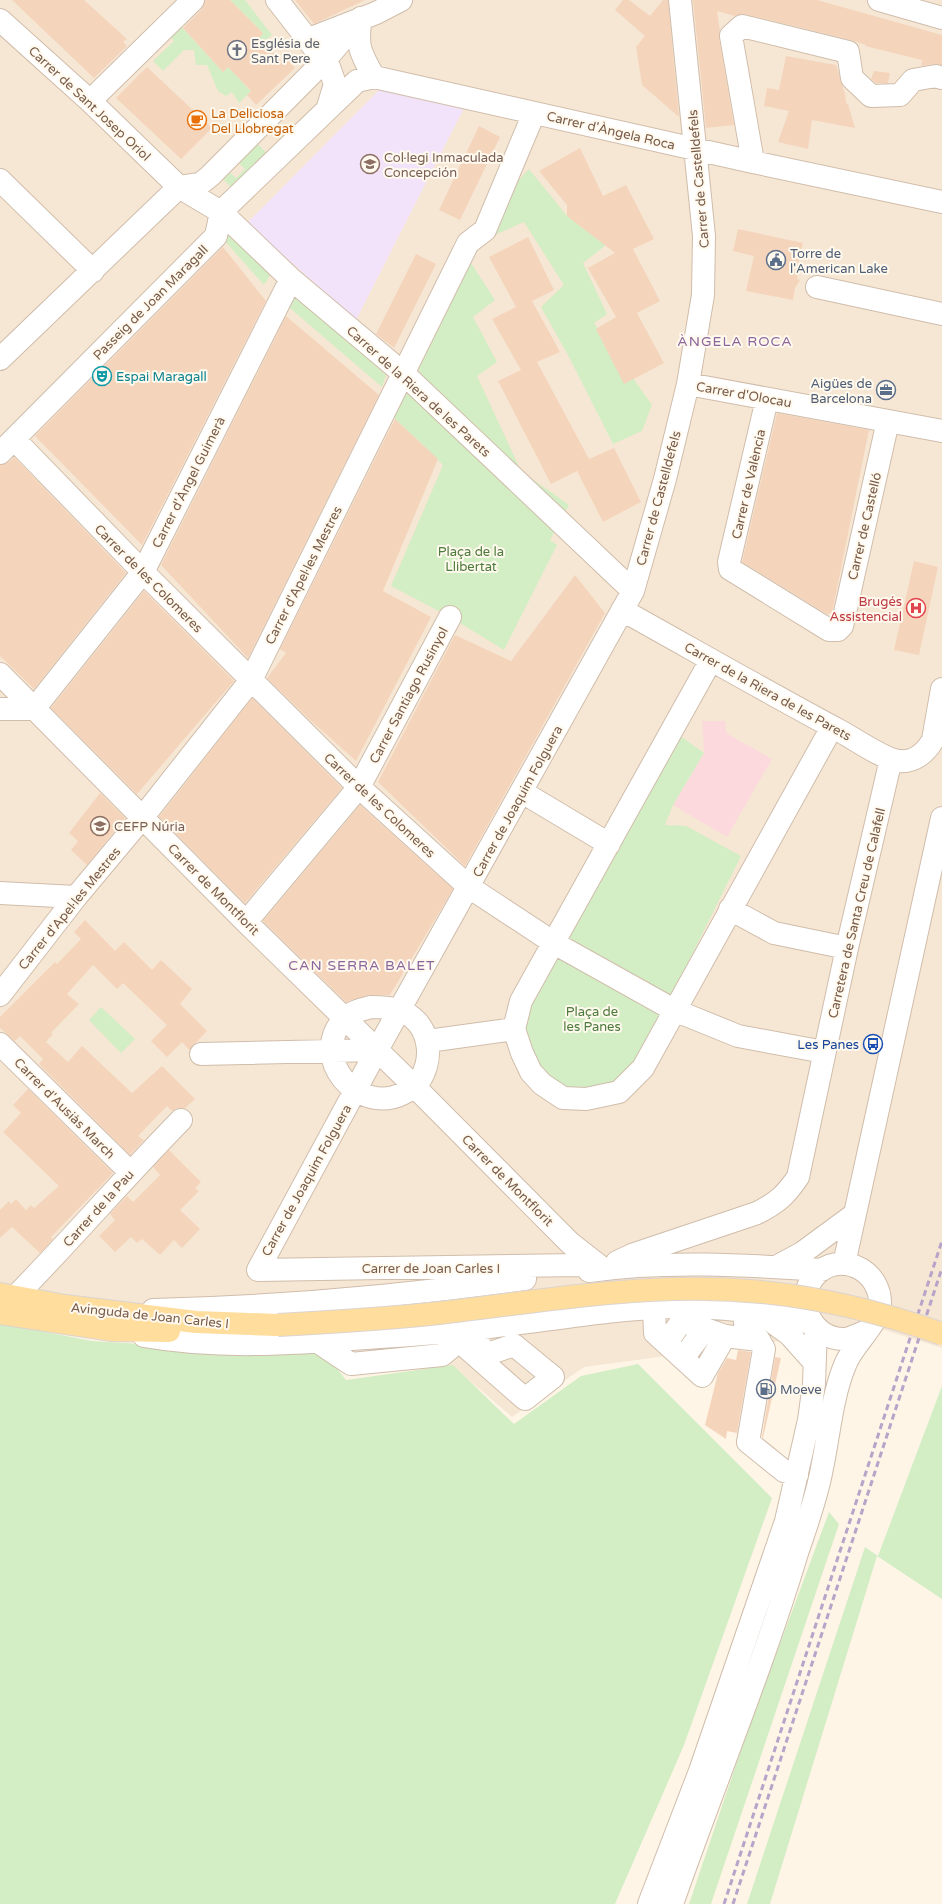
<svg xmlns="http://www.w3.org/2000/svg" width="942" height="1904" viewBox="0 0 942 1904" font-family="'Varela Round',sans-serif">
	<rect width="100%" height="100%" fill="#fef5e7"/>
	<path fill="#f6e7d4" d="M 0,0 L 942,0 L 942,1348 L 878,1328 L 584,1367 L 512,1417 L 455,1368 L 314,1336 L 0,1302 Z"/>
	<path fill="#f2e3fa" d="M 387,82 L 465,106 L 356,320 L 247,223 Z"/>
	<path fill="#fcd9dc" d="M 702,721 L 725,721 L 726,733 L 772,759 L 727,837 L 673,805 L 704,753 Z"/>
	<path fill="#d3edc4" fill-rule="evenodd" d="M 230,0 L 245,0 L 272,35 L 263,42 L 258,38 L 263,33 Z
		M 179,24 L 223,72 L 228,67 L 251,91 L 239,103 L 232,92 L 226,96 L 218,91 L 207,65 L 196,65 L 194,50 L 184,50 L 163,71 L 153,61 L 174,41 L 169,35 Z
		M 254,140 L 269,156 L 233,190 L 219,174 ZM 238,162 L 245,169 L 236,178 L 229,172 Z
		M 529,169 L 567,216 L 606,245 L 583,263 L 607,314 L 594,323 L 652,405 L 642,431 L 613,444 L 569,357 L 541,307 L 564,285 L 524,222 L 495,235 L 512,183 L 518,181 Z
		M 226,231 L 273,271 L 264,285 L 224,240 Z
		M 471,263 L 495,300 L 473,317 L 497,362 L 477,376 L 521,471 L 569,505 L 550,540 L 557,545 L 504,650 L 450,617 L 391,586 L 443,465 L 386,410 L 406,390 L 488,447 L 418,370 Z
		M 288,288 L 386,375 L 382,387 L 284,303 Z
		M 672,730 L 704,753 L 673,805 L 665,825 L 686,826 L 741,856 L 660,1019 L 635,1064 L 618,1081 L 583,1092 L 562,1087 L 545,1078 L 526,1040 L 526,1012 Z
		M 101,1007 L 135,1039 L 121,1053 L 89,1020 Z
		M 0,1323 L 92,1341 L 206,1348 L 320,1347 L 346,1380 L 453,1365 L 514,1424 L 581,1376 L 638,1364 L 772,1498 L 684,1745 L 615,1904 L 0,1904 Z
		M 942,1386 L 942,1599 L 877,1556 L 770,1904 L 747,1904 L 865,1547 L 878,1556 Z
		M 829,1512 L 839,1524 L 711,1904 L 689,1904 L 746,1735 Z"/>
	<path fill="#f5d4bc" d="M 12,0 L 84,0 L 127,39 L 123,42 L 127,46 L 94,78 Z
		M 205,0 L 230,0 L 263,33 L 259,38 L 282,62 L 286,58 L 295,68 L 256,105 L 247,95 L 251,91 L 228,67 L 223,72 L 183,28 L 202,9 Z
		M 295,0 L 365,0 L 314,24 Z
		M 623,0 L 629,0 L 650,16 L 663,0 L 668,0 L 679,117 L 642,85 L 636,47 L 645,36 L 615,10 Z
		M 693,0 L 817,0 L 942,35 L 942,65 L 934,64 L 921,66 L 922,60 L 865,46 L 866,45 L 851,40 L 745,14 L 735,16 L 717,11 L 720,31 L 719,38 L 734,125 L 706,128 Z
		M 786,56 L 836,65 L 845,94 L 846,103 L 848,104 L 855,128 L 812,120 L 808,149 L 778,142 L 789,111 L 764,106 L 767,88 L 779,90 Z
		M 147,67 L 212,128 L 181,159 L 116,98 Z
		M 874,71 L 890,73 L 888,83 L 876,83 L 871,79 Z
		M 479,126 L 500,137 L 460,220 L 439,210 Z
		M 580,148 L 603,196 L 626,185 L 654,239 L 633,249 L 660,301 L 637,313 L 664,363 L 624,384 L 596,329 L 616,317 L 588,268 L 615,253 L 567,216 L 567,205 L 539,171 Z
		M 738,229 L 803,243 L 798,265 L 800,265 L 797,279 L 800,280 L 795,288 L 793,300 L 746,291 L 754,256 L 733,251 Z
		M 528,237 L 554,290 L 532,301 L 560,352 L 537,362 L 589,459 L 614,448 L 641,502 L 603,522 L 577,471 L 551,484 L 498,381 L 521,370 L 492,319 L 516,307 L 489,257 Z
		M 223,247 L 266,301 L 142,545 L 35,436 Z
		M 416,254 L 436,264 L 394,348 L 376,334 Z
		M 286,316 L 379,395 L 248,658 L 161,565 Z
		M 777,413 L 869,430 L 832,613 L 827,614 L 742,562 Z
		M 395,419 L 438,459 L 383,591 L 431,617 L 356,761 L 309,719 L 267,678 L 286,653 L 280,649 Z
		M 14,457 L 126,573 L 34,689 L 0,656 L 0,465 L 9,462 Z
		M 914,561 L 938,567 L 919,655 L 894,650 Z
		M 575,575 L 605,613 L 465,866 L 378,782 L 455,635 L 511,661 Z
		M 144,591 L 234,681 L 137,794 L 51,708 Z
		M 252,698 L 342,788 L 245,903 L 159,817 Z
		M 100,793 L 125,818 L 87,865 L 71,850 L 78,841 L 69,833 Z
		M 360,805 L 453,889 L 390,995 L 368,995 L 346,1002 L 263,921 Z
		M 85,920 L 115,951 L 124,942 L 152,970 L 161,960 L 192,989 L 180,1004 L 207,1031 L 189,1050 L 182,1042 L 167,1057 L 151,1041 L 167,1025 L 123,983 L 117,989 L 93,965 L 67,994 L 79,1004 L 51,1033 L 53,1034 L 46,1042 L 68,1062 L 82,1046 L 132,1093 L 162,1066 L 195,1099 L 185,1108 L 178,1108 L 172,1111 L 167,1106 L 138,1136 L 144,1140 L 130,1155 L 39,1064 L 43,1059 L 20,1036 L 15,1041 L 0,1028 L 0,1017 L 55,962 L 57,964 L 81,939 L 74,932 Z
		M 28,1089 L 113,1173 L 51,1237 L 53,1239 L 40,1253 L 12,1227 L 0,1238 L 0,1210 L 9,1201 L 11,1204 L 16,1199 L 26,1210 L 31,1205 L 34,1208 L 59,1186 L 3,1132 L 21,1113 L 13,1105 Z
		M 169,1150 L 201,1182 L 195,1188 L 199,1191 L 180,1210 L 200,1229 L 182,1248 L 174,1240 L 160,1255 L 142,1239 L 137,1243 L 131,1237 L 115,1252 L 99,1236 L 115,1220 L 110,1214 L 127,1196 L 133,1202 L 160,1175 L 153,1167 Z
		M 738,1350 L 751,1352 L 737,1433 L 727,1431 L 726,1439 L 705,1425 L 718,1373 L 727,1358 L 736,1360 Z
		M 775,1357 L 781,1358 L 763,1438 L 762,1437 Z"/>
	<g fill="none" stroke-linecap="round" stroke-linejoin="round">
		<g stroke="#d0bdab" stroke-width="24">
			<path id="minor" d="M 277,0 L 329,67 L 335,84 L 328,107
				M 879,0 L 942,18
				M 361,18 C 356,45 360,53 374,77
				M 0,20 L 90,101 L 179,187 L 221,212 L 291,279 L 404,374 L 633,591
				M 309,39 L 376,13 L 401,0
				M 90,101 L 193,0
				M 753,162 L 731,36 L 742,26 L 848,52 L 852,78 L 871,96 L 900,95 L 913,80 L 936,76 L 942,78
				M 0,180 L 93,271
				M 179,187 L 200,184 L 210,176 L 325,60 L 361,18
				M 817,287 L 942,314
				M 0,359 L 179,187
				M 688,384 L 942,431
				M 767,399 L 729,562 L 730,569 L 829,630 L 838,630 L 842,626 L 888,421
				M 14,439 L 143,572 L 359,787 L 469,887 L 554,943 L 674,1010 L 738,1036 L 824,1052
				M 0,453 L 216,236 L 221,212 L 357,81 L 374,77 L 753,162 L 942,202
				M 622,610 C 694,650 767,692 840,731 C 853,738 885,760 899,761 C 914,763 926,752 933,740 L 942,689
				M 711,660 L 521,1001 L 514,1029 L 522,1053 L 531,1072 L 542,1084 L 563,1098 L 586,1099 L 619,1092 L 643,1068 L 832,727
				M 0,674 L 246,922 L 415,1087 L 570,1243 L 602,1268
				M 0,709 L 34,709 L 143,572 L 291,279
				M 522,792 L 609,844
				M 0,893 L 76,897
				M 730,909 L 774,933 L 847,948
				M 246,922 L 359,787 L 450,617
				M 0,995 L 76,897 L 142,818 L 251,680 L 468,243 L 485,230 L 534,113
				M 371,1007 C 381,1007 390,1007 399,1010 C 429,1021 435,1055 420,1080 C 415,1087 411,1090 404,1093 C 358,1117 308,1057 344,1019 C 350,1012 363,1009 371,1007 Z
				M 428,1041 L 514,1029
				M 0,1044 L 130,1172
				M 201,1054 L 377,1050
				M 617,1262 L 632,1255 L 757,1213 C 777,1203 786,1195 798,1177 L 847,948 L 891,759
				M 844,1264 L 942,818
				M 776,1267 L 802,1253 L 855,1214
				M 603,1269 L 579,1265 L 258,1270 L 377,1050 L 633,591 L 665,479 L 688,384 L 703,295 L 704,236 L 680,0
				M 589,1271 C 666,1260 745,1265 822,1270
				M 15,1297 C 72,1239 124,1178 181,1120
				M 654,1308 L 655,1333 L 702,1376 L 725,1336 L 759,1340
				M 153,1310 C 278,1307 402,1296 525,1279
				M 745,1312 L 745,1324 L 759,1340 L 764,1349 L 748,1442 L 784,1471 L 797,1475
				M 763,1315 L 789,1334 L 814,1362
				M 445,1332 L 459,1341 L 525,1399 L 553,1377 L 514,1345 L 488,1354 L 468,1335 L 471,1330
				M 144,1336 C 217,1349 293,1344 366,1338 C 407,1335 449,1333 490,1327 C 550,1320 611,1309 671,1307 C 717,1306 767,1312 811,1323
				M 318,1342 L 351,1364 L 442,1355 L 459,1341
				M 666,1343 L 682,1321 L 725,1336
				M 683,1358 L 705,1329
				M 649,1904 L 700,1771 L 786,1521 L 809,1420 L 814,1384 L 816,1328
				M 672,1904 C 713,1787 761,1672 797,1553 C 806,1526 817,1497 822,1468 C 829,1435 832,1396 845,1365 C 852,1345 879,1324 880,1304 C 881,1273 846,1252 820,1271 C 791,1294 809,1341 846,1339 C 852,1338 859,1334 865,1332"/>
		</g>
		<g stroke="#dcd4d0" stroke-width="24">
			<path id="major" d="M 0,1294 L 65,1306 L 196,1322 L 278,1325
				M 0,1313 L 111,1330 L 169,1331"/>
		</g>
		<use href="#minor" stroke="#fff" stroke-width="22"/>
		<use href="#major" stroke="#ffdd9c" stroke-width="22"/>
		<path stroke="#b8a3c9" stroke-width="3" stroke-dasharray="6 4" stroke-linecap="butt" d="M 724,1904 L 942,1241
			M 733,1904 L 942,1268"/>
		<g stroke="#dcd4d0" stroke-width="24" stroke-linecap="butt">
			<path id="major-bridge" d="M 278,1325 C 332,1322 386,1319 439,1313 C 517,1304 596,1291 674,1289 C 765,1286 857,1303 942,1334"/>
		</g>
		<use href="#major-bridge" stroke="#ffdd9c" stroke-width="22"/>
	</g>
	<defs>
		<g id="church-ring" transform="scale(1)"><circle r="9.5" fill="#fff9ee" stroke="#6b7280" stroke-width="1.5"/><path d="M-1.2-6h2.4v3.5h3.3v2.4h-3.3V6h-2.4V-.1h-3.3v-2.4h3.3Z" fill="#6b7280"/></g>
		<g id="cafe-ring" transform="scale(1)"><circle r="9.5" fill="#fff9ee" stroke="#e8710a" stroke-width="1.5"/><path d="M-5.5-4.5H6V0H3Q3 3.5 0 3.5H-2.5Q-5.5 3.5-5.5 0ZM3-3.2v2h1.7v-2ZM-6 4.5H4V6H-6Z" fill="#e8710a"/></g>
		<g id="school-ring" transform="scale(1)"><circle r="9.5" fill="#fff9ee" stroke="#8d6e63" stroke-width="1.5"/><path d="M0-5L7-2L0 1L-7-2ZM-4 1L0 2.5L4 1V4Q0 6-4 4Z" fill="#8d6e63"/></g>
		<g id="civic-ring" transform="scale(1)"><circle r="9.5" fill="#fff9ee" stroke="#5c6f8a" stroke-width="1.5"/><path d="M-.6-6.5H3V-4.5H.6V-3L4-1V1h2V6H-6V1h2V-1L-.6-3ZM-1.2 2.5V6h2.4V2.5Z" fill="#5c6f8a"/></g>
		<g id="theatre-ring" transform="scale(1)"><circle r="9.5" fill="#fff9ee" stroke="#0f9aa8" stroke-width="1.5"/><path d="M-5-5.5Q0-4 5-5.5V0Q5 5 0 6Q-5 5-5 0ZM-3.3-2.5H-1v1.5H-3.3ZM1-2.5H3.3v1.5H1ZM-2.8 1Q0 5.5 2.8 1Z" fill="#0f9aa8"/></g>
		<g id="office-ring" transform="scale(1)"><circle r="9.5" fill="#fff9ee" stroke="#5c6f8a" stroke-width="1.5"/><path d="M-6-3h4V-5.5h4V-3h4V5H-6ZM-1-4.5V-3h2v-1.5ZM-6 0V1H6V0Z" fill="#5c6f8a"/></g>
		<g id="hospital-ring" transform="scale(1)"><circle r="9.5" fill="#fff9ee" stroke="#e0444e" stroke-width="1.5"/><path d="M-5-5h3v3.5h4V-5h3V5h-3V1.5h-4V5h-3Z" fill="#e0444e"/></g>
		<g id="bus-ring" transform="scale(1)"><circle r="9.5" fill="#fff9ee" stroke="#1a4fb4" stroke-width="1.5"/><path d="M-5-6H5V4H4V6H2V4H-2V6H-4V4H-5ZM-3.5-4V0h7V-4ZM-3.5 1.2v1.5H-2V1.2ZM2 1.2v1.5H3.5V1.2Z" fill="#1a4fb4"/></g>
		<g id="fuel-ring" transform="scale(1)"><circle r="9.5" fill="#fff9ee" stroke="#5c6f8a" stroke-width="1.5"/><path d="M-5.5-6h7V0h2V4h1.3V-2.5L3-4.5l.8-.8L6-3V5H2.5V1h-1V6h-7ZM-4.2-4.7v3.2H.2V-4.7Z" fill="#5c6f8a"/></g>
	</defs>
	<g fill-rule="evenodd">
		<use href="#church-ring" x="237" y="50"/>
		<use href="#cafe-ring" x="197" y="120"/>
		<use href="#school-ring" x="370" y="164"/>
		<use href="#civic-ring" x="776" y="260"/>
		<use href="#theatre-ring" x="102" y="376"/>
		<use href="#office-ring" x="886" y="390"/>
		<use href="#hospital-ring" x="916" y="608"/>
		<use href="#school-ring" x="100" y="826"/>
		<use href="#bus-ring" x="873" y="1044"/>
		<use href="#fuel-ring" x="766" y="1389"/>
	</g>
	<g text-anchor="middle" stroke-width="4" stroke-linejoin="round" paint-order="stroke">
		<g font-size="13" fill="#5b616d" stroke="#fff9ee" text-anchor="start">
			<text x="251" y="48">Església de<tspan x="251" dy="15">Sant Pere</tspan></text>
		</g>
		<g font-size="13" fill="#795b49" stroke="#fff9ee">
			<text transform="translate(90 103) rotate(43)" y="5">Carrer de Sant Josep Oriol</text>
			<text transform="translate(611 130) rotate(13)" y="5">Carrer d'Àngela Roca</text>
			<text transform="translate(698 179) rotate(-95)" y="5">Carrer de Castelldefels</text>
			<text transform="translate(150 302) rotate(-45)" y="5">Passeig de Joan Maragall</text>
			<text transform="translate(419 391) rotate(42)" y="5">Carrer de la Riera de les Parets</text>
			<text transform="translate(744 394) rotate(10)" y="5">Carrer d'Olocau</text>
			<text transform="translate(188 482) rotate(-63)" y="5">Carrer d'Àngel Guimerà</text>
			<text transform="translate(748 484) rotate(-77)" y="5">Carrer de València</text>
			<text transform="translate(658 498) rotate(-75)" y="5">Carrer de Castelldefels</text>
			<text transform="translate(864 526) rotate(-77)" y="5">Carrer de Castelló</text>
			<text transform="translate(303 575) rotate(-63)" y="5">Carrer d'Apel·les Mestres</text>
			<text transform="translate(149 578) rotate(45)" y="5">Carrer de les Colomeres</text>
			<text transform="translate(768 691) rotate(29)" y="5">Carrer de la Riera de les Parets</text>
			<text transform="translate(408 695) rotate(-62)" y="5">Carrer Santiago Rusinyol</text>
			<text transform="translate(517 801) rotate(-61)" y="5">Carrer de Joaquim Folguera</text>
			<text transform="translate(380 805) rotate(43)" y="5">Carrer de les Colomeres</text>
			<text transform="translate(214 889) rotate(45)" y="5">Carrer de Montflorit</text>
			<text transform="translate(69 908) rotate(-51)" y="5">Carrer d'Apel·les Mestres</text>
			<text transform="translate(856 913) rotate(-77)" y="5">Carretera de Santa Creu de Calafell</text>
			<text transform="translate(65 1108) rotate(45)" y="5">Carrer d'Ausiàs March</text>
			<text transform="translate(306 1180) rotate(-61)" y="5">Carrer de Joaquim Folguera</text>
			<text transform="translate(508 1180) rotate(45)" y="5">Carrer de Montflorit</text>
			<text transform="translate(98 1208) rotate(-48)" y="5">Carrer de la Pau</text>
			<text x="431" y="1273">Carrer de Joan Carles I</text>
			<text transform="translate(150 1315) rotate(6)" y="5">Avinguda de Joan Carles I</text>
		</g>
		<g font-size="13" fill="#c56008" stroke="#fff9ee" text-anchor="start">
			<text x="211" y="118">La Deliciosa<tspan x="211" dy="15">Del Llobregat</tspan></text>
		</g>
		<g font-size="13" fill="#785e54" stroke="#fff9ee" text-anchor="start">
			<text x="384" y="162">Col·legi Inmaculada<tspan x="384" dy="15">Concepción</tspan></text>
			<text x="114" y="831">CEFP Núria</text>
		</g>
		<g font-size="13" fill="#4e5e75" stroke="#fff9ee" text-anchor="start">
			<text x="790" y="258">Torre de<tspan x="790" dy="15">l'American Lake</tspan></text>
			<text x="872" y="388" text-anchor="end">Aigües de<tspan x="872" dy="15">Barcelona</tspan></text>
			<text x="780" y="1394">Moeve</text>
		</g>
		<g font-size="13" fill="#0d838f" stroke="#fff9ee" text-anchor="start">
			<text x="116" y="381">Espai Maragall</text>
		</g>
		<g font-size="13" fill="#4d7a3d" stroke="#fff9ee">
			<text x="471" y="556">Plaça de la<tspan x="471" dy="15">Llibertat</tspan></text>
			<text x="592" y="1016">Plaça de<tspan x="592" dy="15">les Panes</tspan></text>
		</g>
		<g font-size="13" fill="#be3a42" stroke="#fff9ee" text-anchor="end">
			<text x="902" y="606">Brugés<tspan x="902" dy="15">Assistencial</tspan></text>
		</g>
		<g font-size="13" fill="#164399" stroke="#fff9ee" text-anchor="end">
			<text x="859" y="1049">Les Panes</text>
		</g>
		<g font-size="14" letter-spacing="1" fill="#8b659c" stroke="#fff9ee">
			<text x="735" y="346">ÀNGELA ROCA</text>
			<text x="362" y="970">CAN SERRA BALET</text>
		</g>
	</g>
</svg>
